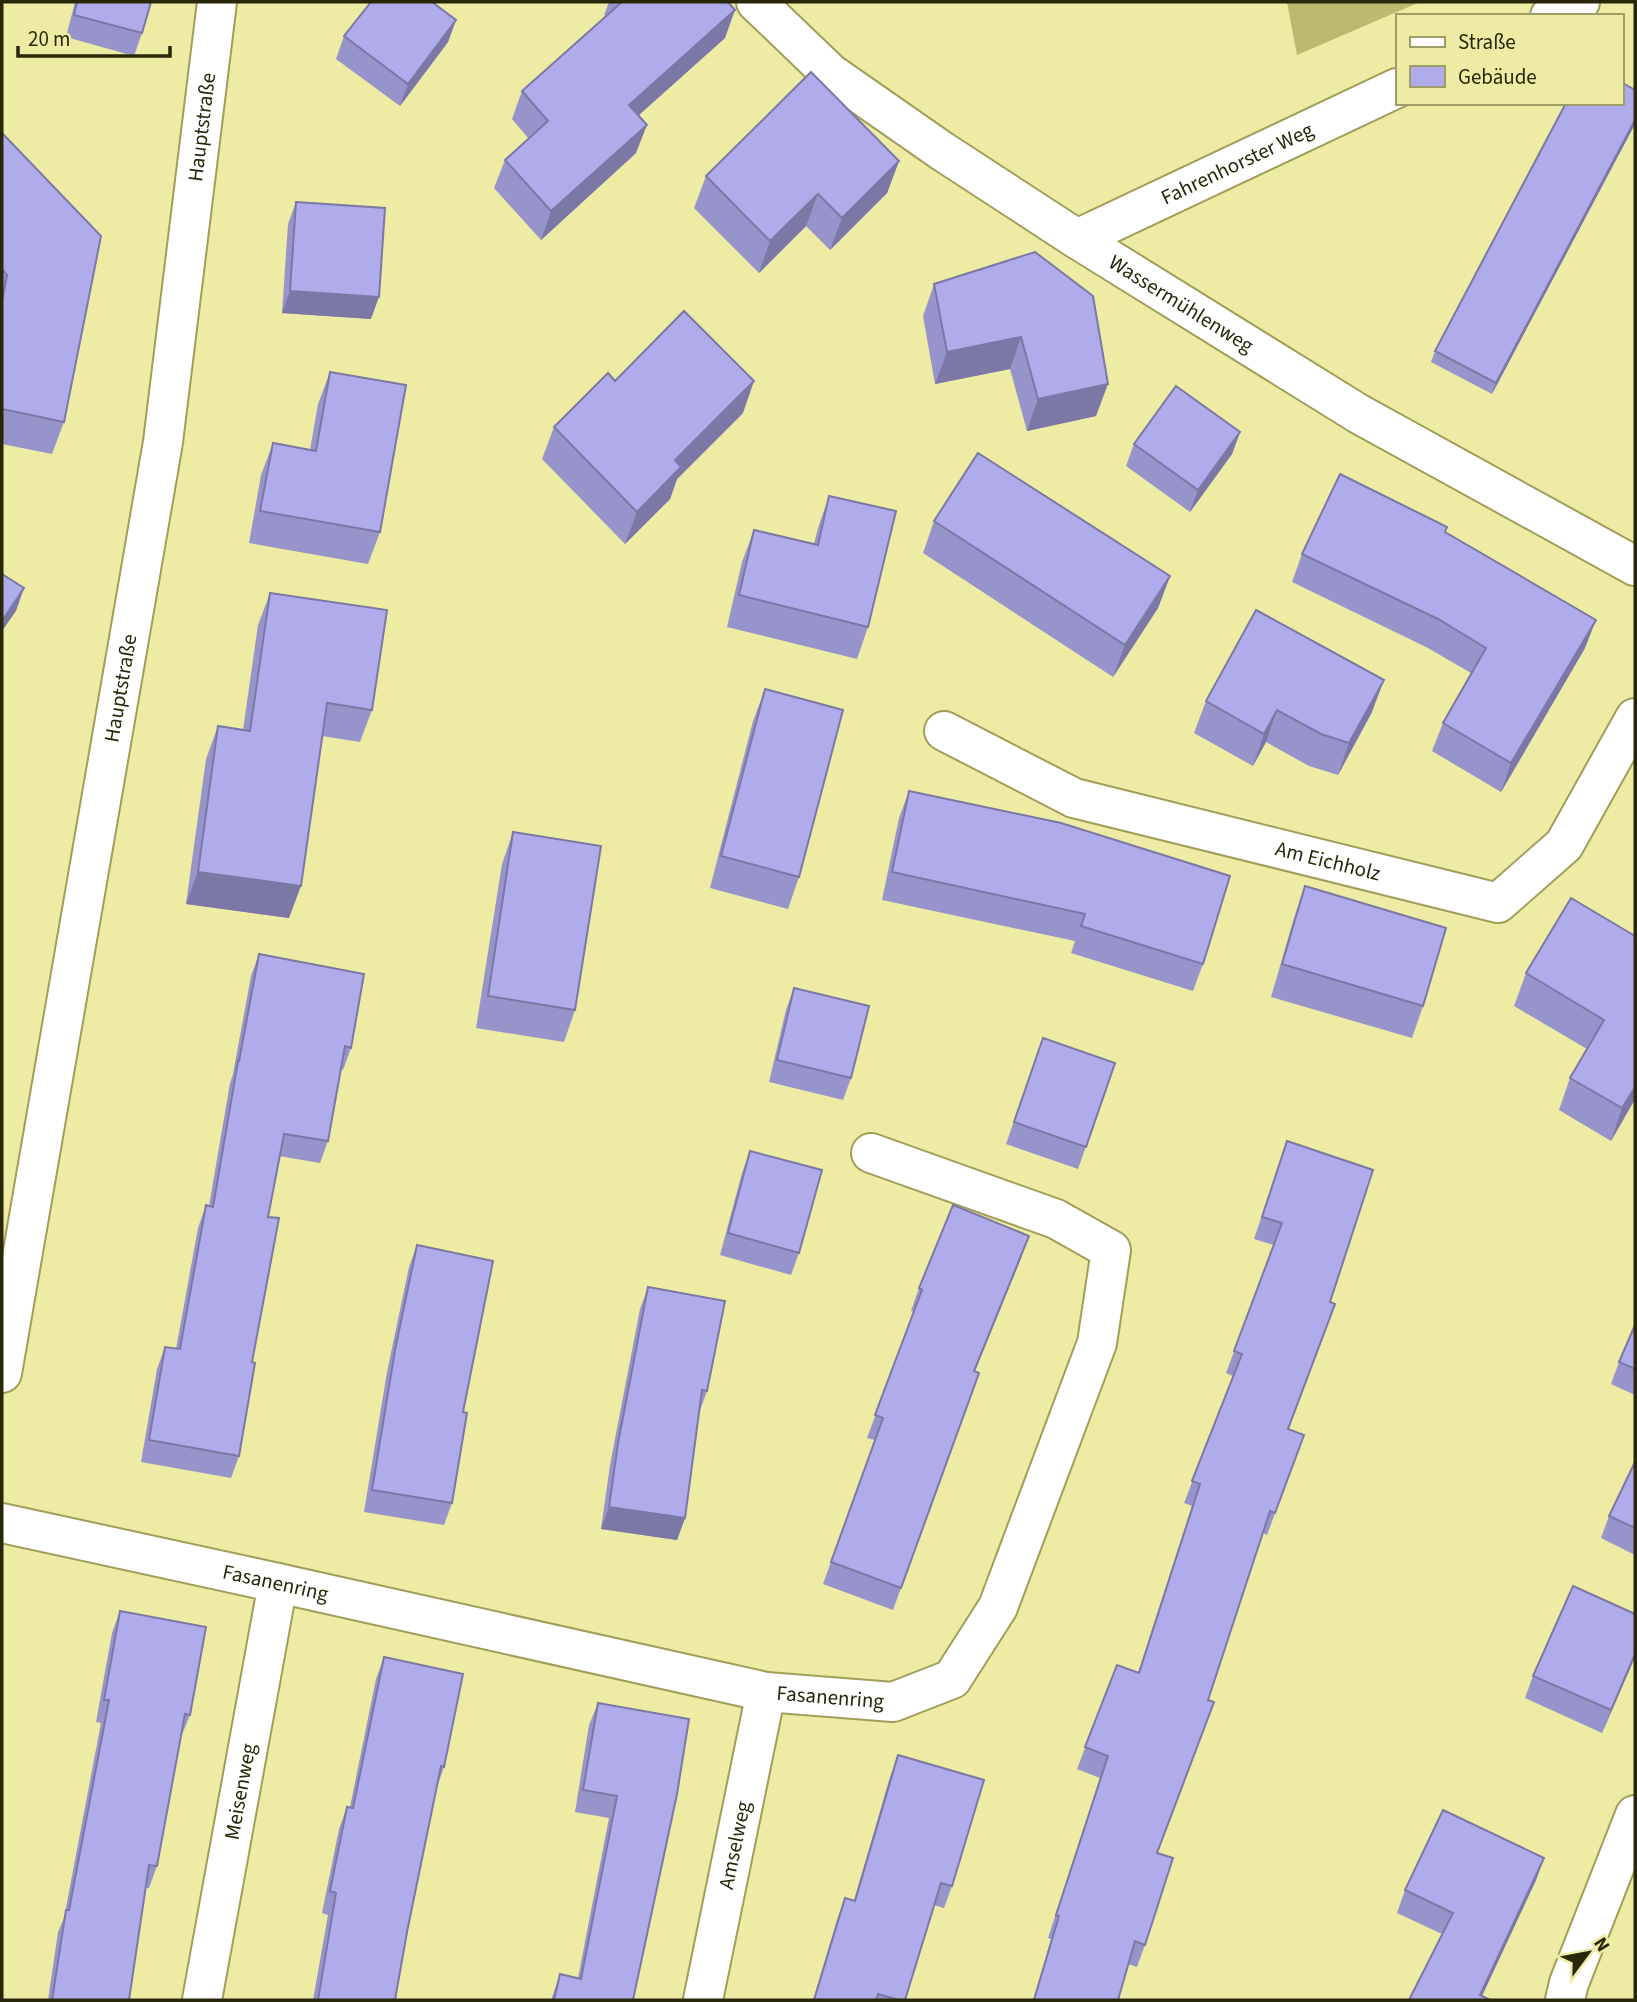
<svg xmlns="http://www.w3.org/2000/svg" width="1637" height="2002" viewBox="0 0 1637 2002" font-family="'Source Sans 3',sans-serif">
	<rect width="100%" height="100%" fill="#edeba4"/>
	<path fill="#bcb971" d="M 1287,2 L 1420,2 L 1297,55 Z"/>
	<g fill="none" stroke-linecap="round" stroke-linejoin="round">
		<g stroke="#a19e5a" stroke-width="42">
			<g id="street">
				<path id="s1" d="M 756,2 L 830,73 L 942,151 L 1077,239 L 1359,414 L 1635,566"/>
				<path d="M 1550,16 L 1580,2"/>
				<path id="s2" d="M 1077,239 L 1397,88"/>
				<path id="s3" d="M 944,731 L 1074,798 L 1498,903 L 1564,845 L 1635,718"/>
				<path id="s4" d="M 2,1523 L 278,1583 L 766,1692 L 893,1702 L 952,1679 L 998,1607 L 1097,1343 L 1111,1250 L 1056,1219 L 871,1153"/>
				<path id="s5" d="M 202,2000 L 278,1583"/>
				<path id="s6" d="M 703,2000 L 766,1692"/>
				<path d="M 1565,2000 L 1569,1983 L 1635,1815"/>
			</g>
		</g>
		<g stroke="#a19e5a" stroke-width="42">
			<g id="secondary">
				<path id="s7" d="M 2,1373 L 163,442 L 217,2"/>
			</g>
		</g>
		<use href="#street" stroke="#fff" stroke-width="38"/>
		<use href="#secondary" stroke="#fff" stroke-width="38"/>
	</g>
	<path fill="#9794cb" d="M 75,2 L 151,2 L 142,33 L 134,56 L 66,37 Z
		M 609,2 L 728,2 L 725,38 L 638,115 L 636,153 L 541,240 L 494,188 L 505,160 L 529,139 L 512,119 L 522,91 L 606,16 L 604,15 Z
		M 456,20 L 448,42 L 400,106 L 336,59 L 344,36 Z
		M 1635,90 L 1635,124 L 1492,394 L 1431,362 L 1435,351 Z
		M 2,133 L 64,422 L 52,454 L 2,444 Z
		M 899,161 L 887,193 L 830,250 L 806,226 L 759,273 L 694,208 L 706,176 Z
		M 296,202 L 371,319 L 282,313 L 288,224 Z
		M 1035,252 L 1096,416 L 1027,431 L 1010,369 L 935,384 L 923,316 L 934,284 Z
		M 330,372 L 380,532 L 368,564 L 249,543 L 261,475 L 273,443 L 310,450 L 318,404 Z
		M 615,381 L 743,413 L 677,479 L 670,499 L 625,544 L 542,459 L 554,427 Z
		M 1240,432 L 1232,454 L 1190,512 L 1126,466 L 1134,444 Z
		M 829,496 L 868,627 L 857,659 L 727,627 L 742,562 L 754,530 L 814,544 L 818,528 Z
		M 934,521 L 1170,576 L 1158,608 L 1113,677 L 923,553 Z
		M 1445,533 L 1585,648 L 1501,792 L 1432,751 L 1443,723 L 1471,673 L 1428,648 L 1292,582 L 1302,554 Z
		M 270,593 L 372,710 L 360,742 L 322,736 L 289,918 L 186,904 L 206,759 L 218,726 L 243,730 L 258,625 Z
		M 765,689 L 799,877 L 788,909 L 710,888 L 753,721 Z
		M 1206,701 L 1372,712 L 1338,775 L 1309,766 L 1266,742 L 1253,766 L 1194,733 Z
		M 909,791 L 1203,964 L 1193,991 L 1071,953 L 1075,941 L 882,900 L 899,818 Z
		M 513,832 L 575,1010 L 564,1042 L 476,1028 L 502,864 Z
		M 1305,886 L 1423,1006 L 1412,1038 L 1271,997 L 1294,918 Z
		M 1635,936 L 1635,1099 L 1611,1141 L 1559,1110 L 1570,1078 L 1587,1049 L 1514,1006 L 1526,973 Z
		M 259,954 L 351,1048 L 343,1070 L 341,1069 L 328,1141 L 320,1163 L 279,1156 L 268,1217 L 252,1362 L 239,1456 L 231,1478 L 141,1462 L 157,1369 L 165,1347 L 176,1349 L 198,1228 L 206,1205 L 209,1206 L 230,1083 L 233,1074 L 251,976 Z
		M 794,988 L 851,1078 L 843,1100 L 769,1082 L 786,1010 Z
		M 1043,1038 L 1115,1063 L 1078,1169 L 1006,1144 Z
		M 1287,1141 L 1288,1429 L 1304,1435 L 1267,1535 L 1262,1533 L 1157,1853 L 1145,1945 L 1137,1967 L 1128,1964 L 1118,2000 L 1033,2000 L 1051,1939 L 1048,1938 L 1100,1778 L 1077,1769 L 1117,1665 L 1138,1673 L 1192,1506 L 1184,1503 L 1233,1376 L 1226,1373 L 1274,1245 L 1254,1239 Z
		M 750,1151 L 799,1253 L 791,1275 L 720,1255 L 742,1173 Z
		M 417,1245 L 463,1412 L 452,1503 L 444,1525 L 364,1512 L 387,1372 L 409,1267 Z
		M 1021,1258 L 974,1372 L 979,1373 L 893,1610 L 823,1584 L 875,1440 L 867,1438 L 914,1312 L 911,1311 L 919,1288 Z
		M 648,1287 L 707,1391 L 699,1413 L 685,1518 L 677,1540 L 601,1529 L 610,1465 L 640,1309 Z
		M 1635,1325 L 1635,1395 L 1611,1384 L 1619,1362 Z
		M 1635,1462 L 1635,1555 L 1601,1538 L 1609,1516 Z
		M 120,1611 L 190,1715 L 181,1737 L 157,1866 L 149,1888 L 146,1888 L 129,2000 L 48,2000 L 58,1932 L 64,1918 L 101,1723 L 96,1722 L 112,1633 Z
		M 1635,1614 L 1635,1657 L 1602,1733 L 1525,1698 L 1533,1676 Z
		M 384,1657 L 444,1767 L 437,1787 L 407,1932 L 395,2000 L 313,2000 L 328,1915 L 322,1913 L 339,1829 L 347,1807 L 350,1807 L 376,1679 Z
		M 598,1703 L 689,1719 L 633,2000 L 551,2000 L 560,1974 L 578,1978 L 609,1818 L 575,1812 L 589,1725 Z
		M 898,1755 L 952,1886 L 944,1908 L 934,1905 L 905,2000 L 813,2000 L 837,1920 L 845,1898 L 854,1900 L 890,1777 Z
		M 1544,1858 L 1536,1880 L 1482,1996 L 1409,2000 L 1442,1934 L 1397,1913 L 1405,1890 Z"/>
	<path fill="#7b78a5" d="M 735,10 L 725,38 L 619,133 L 629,105 Z
		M 456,20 L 448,42 L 400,106 L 408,84 Z
		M 1635,120 L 1635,124 L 1492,394 L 1496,383 Z
		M 647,125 L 636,153 L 541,240 L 551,211 Z
		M 899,161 L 887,193 L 830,250 L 842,218 Z
		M 818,194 L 806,226 L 759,273 L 770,241 Z
		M 290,291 L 379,297 L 371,319 L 282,313 Z
		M 1021,337 L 1010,369 L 935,384 L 947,352 Z
		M 754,381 L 743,413 L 677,479 L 670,499 L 625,544 L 637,512 L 675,460 Z
		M 1108,384 L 1096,416 L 1027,431 L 1038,399 Z
		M 1240,432 L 1232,454 L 1190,512 L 1198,490 Z
		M 1170,576 L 1158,608 L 1113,677 L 1125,645 Z
		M 24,588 L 16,611 L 2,631 L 2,621 Z
		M 1596,620 L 1585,648 L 1501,792 L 1511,763 Z
		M 1384,680 L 1372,712 L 1338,775 L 1349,743 Z
		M 1277,710 L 1266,742 L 1253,766 L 1264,734 Z
		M 198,872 L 301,886 L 289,918 L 186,904 Z
		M 1635,1087 L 1635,1099 L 1611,1141 L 1622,1108 Z
		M 1029,1236 L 1021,1258 L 966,1393 L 974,1371 Z
		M 609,1507 L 685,1518 L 677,1540 L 601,1529 Z
		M 1635,1654 L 1635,1657 L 1602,1733 L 1611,1710 Z
		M 1544,1858 L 1536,1880 L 1480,2000 L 1480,1995 Z"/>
	<path fill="#b0acec" stroke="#7b78a5" stroke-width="2" d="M 77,2 L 151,2 L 142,33 L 74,15 Z
		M 371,2 L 432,2 L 456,20 L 408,84 L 344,36 Z
		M 622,2 L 728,2 L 735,10 L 629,105 L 647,125 L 551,211 L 505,160 L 548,121 L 522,91 Z
		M 811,72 L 899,161 L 842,218 L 818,194 L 770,241 L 706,176 Z
		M 1621,82 L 1635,90 L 1635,120 L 1496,383 L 1435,351 L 1566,103 L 1621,103 Z
		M 2,133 L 101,236 L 64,422 L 2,409 L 2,301 L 7,275 L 2,269 Z
		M 296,202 L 385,208 L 379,297 L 290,291 Z
		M 1035,252 L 1093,296 L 1108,384 L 1038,399 L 1021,337 L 947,352 L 934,284 Z
		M 684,311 L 754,381 L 675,460 L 681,467 L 637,512 L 554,427 L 608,373 L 615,381 Z
		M 330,372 L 406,385 L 380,532 L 260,511 L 273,443 L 316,451 Z
		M 1176,386 L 1240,432 L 1198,490 L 1134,444 Z
		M 978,453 L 1170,576 L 1125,645 L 934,521 Z
		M 1340,474 L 1447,527 L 1445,532 L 1596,620 L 1511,763 L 1443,723 L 1486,648 L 1438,619 L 1302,554 Z
		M 829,496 L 896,511 L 868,627 L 739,595 L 754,530 L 818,545 Z
		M 2,574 L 24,588 L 2,621 Z
		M 270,593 L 387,610 L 372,710 L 327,703 L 301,886 L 198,872 L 218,726 L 250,731 Z
		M 1256,610 L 1384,680 L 1349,743 L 1321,734 L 1277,710 L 1264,734 L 1206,701 Z
		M 765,689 L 843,710 L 799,877 L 721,856 Z
		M 909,791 L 1061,823 L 1230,876 L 1203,964 L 1081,926 L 1085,914 L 892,872 Z
		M 513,832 L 601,846 L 575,1010 L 488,996 Z
		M 1305,886 L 1446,928 L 1423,1006 L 1282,964 Z
		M 1571,898 L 1635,936 L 1635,1087 L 1622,1108 L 1570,1078 L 1604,1020 L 1526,973 Z
		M 259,954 L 364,974 L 351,1048 L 345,1046 L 328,1141 L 284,1134 L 268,1217 L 279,1218 L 252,1362 L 255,1363 L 239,1456 L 149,1440 L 165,1347 L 180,1349 L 206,1205 L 213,1207 L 238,1061 L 239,1061 Z
		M 794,988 L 869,1006 L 851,1078 L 777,1060 Z
		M 1043,1038 L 1115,1063 L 1086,1147 L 1014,1122 Z
		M 1287,1141 L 1373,1170 L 1330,1302 L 1335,1304 L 1288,1429 L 1304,1435 L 1275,1513 L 1270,1511 L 1208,1700 L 1214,1702 L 1157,1853 L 1173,1858 L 1145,1945 L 1135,1941 L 1118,2000 L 1034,2000 L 1059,1916 L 1056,1915 L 1108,1756 L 1085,1747 L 1117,1665 L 1139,1673 L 1200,1484 L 1192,1481 L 1242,1354 L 1234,1351 L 1282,1223 L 1262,1217 Z
		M 750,1151 L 822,1170 L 799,1253 L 728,1233 Z
		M 953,1205 L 1029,1236 L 974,1371 L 979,1373 L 901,1588 L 831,1562 L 883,1418 L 875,1415 L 922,1290 L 919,1288 Z
		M 417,1245 L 493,1261 L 463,1412 L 467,1413 L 452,1503 L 372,1490 L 395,1350 Z
		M 648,1287 L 725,1301 L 707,1391 L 702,1390 L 685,1518 L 609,1507 L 618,1443 Z
		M 1635,1325 L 1635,1369 L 1619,1362 Z
		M 1635,1462 L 1635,1528 L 1609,1516 Z
		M 1573,1586 L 1635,1614 L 1635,1654 L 1611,1710 L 1533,1676 Z
		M 120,1611 L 206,1627 L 190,1715 L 185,1714 L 157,1866 L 149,1865 L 129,2000 L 52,2000 L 66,1910 L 69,1910 L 109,1700 L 104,1700 Z
		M 384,1657 L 463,1674 L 444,1767 L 441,1766 L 407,1932 L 395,2000 L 318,2000 L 336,1893 L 330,1891 L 347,1807 L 353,1808 Z
		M 598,1703 L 689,1719 L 677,1794 L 633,2000 L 554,2000 L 560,1974 L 581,1979 L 617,1796 L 583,1790 Z
		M 898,1755 L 984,1780 L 952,1886 L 941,1883 L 905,2000 L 899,2000 L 878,1994 L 876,2000 L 814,2000 L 845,1898 L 855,1901 Z
		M 1443,1810 L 1544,1858 L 1480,1995 L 1490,2000 L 1409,2000 L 1453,1913 L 1405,1890 Z"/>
	<g text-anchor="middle" stroke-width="5" stroke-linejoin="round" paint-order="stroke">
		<g font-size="21" fill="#28270a" stroke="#edeba4">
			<text dy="7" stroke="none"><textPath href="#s7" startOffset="1262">Hauptstraße</textPath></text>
			<text dy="7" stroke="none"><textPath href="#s2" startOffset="177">Fahrenhorster Weg</textPath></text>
			<text dy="7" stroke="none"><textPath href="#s1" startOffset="523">Wassermühlenweg</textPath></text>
			<text dy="7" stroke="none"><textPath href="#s7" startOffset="695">Hauptstraße</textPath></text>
			<text dy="7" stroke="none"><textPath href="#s3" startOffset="408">Am Eichholz</textPath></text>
			<text dy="7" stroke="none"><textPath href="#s4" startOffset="280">Fasanenring</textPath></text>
			<text dy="7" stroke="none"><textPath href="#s4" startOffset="847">Fasanenring</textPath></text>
			<text dy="7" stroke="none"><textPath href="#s5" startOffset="212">Meisenweg</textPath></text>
			<text dy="7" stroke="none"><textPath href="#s6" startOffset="158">Amselweg</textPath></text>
		</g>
	</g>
	<rect width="1637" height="2002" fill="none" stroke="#28270a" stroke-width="7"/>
	<rect x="1396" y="14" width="228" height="91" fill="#edeba4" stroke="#9e9d66" stroke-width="2"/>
	<rect x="1410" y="37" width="35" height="10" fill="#ffffff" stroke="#9e9d66" stroke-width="2"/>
	<text x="1458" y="49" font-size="21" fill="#28270a">Straße</text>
	<rect x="1410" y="66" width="35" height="21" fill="#b0acec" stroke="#9e9d66" stroke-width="2"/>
	<text x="1458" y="84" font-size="21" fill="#28270a">Gebäude</text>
	<g transform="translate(1588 1953) rotate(58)" stroke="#edeba4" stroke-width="5" paint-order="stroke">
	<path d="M0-5L12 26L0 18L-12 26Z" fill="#28270a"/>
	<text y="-10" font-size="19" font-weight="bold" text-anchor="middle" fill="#28270a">N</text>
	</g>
	<path d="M18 46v10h152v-10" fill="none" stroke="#28270a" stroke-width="3.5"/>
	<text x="28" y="46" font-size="21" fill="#28270a" stroke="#edeba4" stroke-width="5" paint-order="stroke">20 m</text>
</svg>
